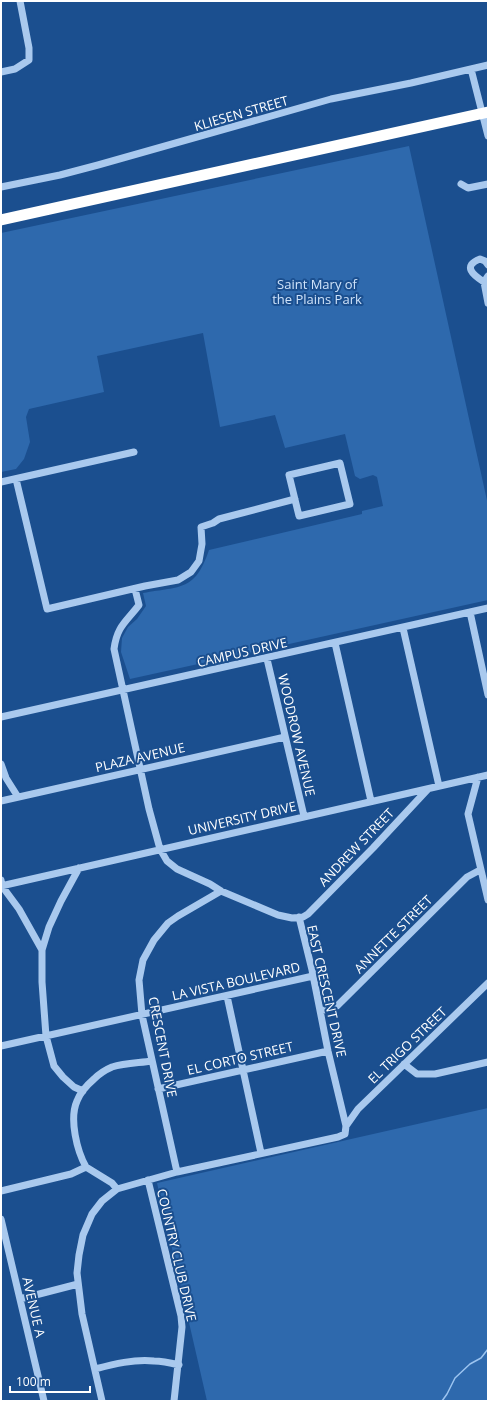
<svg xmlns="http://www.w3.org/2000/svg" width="489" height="1402" viewBox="0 0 489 1402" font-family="'Open Sans',sans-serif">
	<rect width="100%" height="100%" fill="#1b4f8f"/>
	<path fill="#2e69ad" d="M 409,146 L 488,505 L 488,600 L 130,679 L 121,652 L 122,638 L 128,627 L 137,619 L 146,606 L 143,593 C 182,586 195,591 209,550 L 362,514 L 362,511 L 383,506 L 377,477 L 373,475 L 360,479 L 355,476 L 345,434 L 285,448 L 275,415 L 220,427 L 203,333 L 97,356 L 104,392 L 29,409 L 26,417 L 30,442 L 24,459 L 16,469 L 1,472 L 1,233 Z
		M 488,1108 L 488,1401 L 207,1401 L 157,1183 Z"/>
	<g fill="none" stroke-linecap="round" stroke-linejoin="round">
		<path stroke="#9cc4f0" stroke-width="1.5" d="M 442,1401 L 447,1394 L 455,1378 L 470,1364 L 481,1358 L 488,1349"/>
		<path stroke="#a9c9ee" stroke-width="7" d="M 471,69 L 488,136
			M 1,72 L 15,69 L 29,60 L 29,48 L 20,1
			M 461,184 L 468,188 L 488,184
			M 1,187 L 60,175 L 98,165 L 331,99 L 411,83 L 488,65
			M 488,276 L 484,282 L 488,303
			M 484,282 C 473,275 462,266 480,259 L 485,261 L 488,265
			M 340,463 L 350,504 L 299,516 L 289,475 Z
			M 16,479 L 47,609 L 145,586 L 178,580 L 191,572 L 199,561 L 202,544 L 201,527 L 213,523 L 219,519 L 295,499
			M 1,482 L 134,452
			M 135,589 L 139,605 C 126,622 117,626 114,649 L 149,809 L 160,849 L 167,861 L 177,869 L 210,884 L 221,891 L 278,915 L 292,918 L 303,917 L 308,914 L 373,848 L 428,789
			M 470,612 L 488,695
			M 403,628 L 439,786
			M 335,643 L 371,801
			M 267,659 L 304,816
			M 1,717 L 488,608
			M 1,764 L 6,778 L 18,797
			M 478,777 L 468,814 L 488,900
			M 1,801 L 285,737
			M 79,868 L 61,901 L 49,927 L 42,950 L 42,982 L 46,1036 L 54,1066 L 63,1077 L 74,1087 L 83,1091
			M 1,880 L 2,886 L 19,909 L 42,950
			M 1,886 L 488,775
			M 227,996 L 261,1153
			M 321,1011 L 337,1006 L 467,877 L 480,870
			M 1,1046 L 313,976
			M 404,1064 L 417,1074 L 435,1074 L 488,1062
			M 158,1089 L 328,1051
			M 346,1126 L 358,1109 L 488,983
			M 86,1167 C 77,1151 69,1119 77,1101 C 80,1093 87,1085 94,1079 C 99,1074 105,1070 112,1067 C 125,1063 139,1063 152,1061
			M 86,1167 L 112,1183 L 117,1189
			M 177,1172 L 142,1015 L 139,980 L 143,960 L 154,940 L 168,923 L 178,916 L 221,891
			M 148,1180 L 181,1316 L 182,1327 L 174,1401
			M 1,1191 L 71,1174 L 86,1167
			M 1,1219 L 44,1401
			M 20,1299 L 78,1284
			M 95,1369 C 114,1364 134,1359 154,1361 C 162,1361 171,1363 179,1365
			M 102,1401 L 82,1314 L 77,1273 L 79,1255 L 83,1235 L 92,1214 L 102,1201 L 117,1189 L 177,1172 L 338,1137 L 345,1134 L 346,1126 L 328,1051 L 312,970 L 299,917"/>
		<path stroke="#fff" stroke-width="11" d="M 1,220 L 488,112"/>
	</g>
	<g text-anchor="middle" stroke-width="4" stroke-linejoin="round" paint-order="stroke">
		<g font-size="13" fill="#fff" stroke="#1b4f8f">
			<text transform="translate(241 113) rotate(-16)" y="5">KLIESEN STREET</text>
			<text transform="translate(242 652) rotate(-13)" y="5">CAMPUS DRIVE</text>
			<text transform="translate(297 735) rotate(77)" y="5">WOODROW AVENUE</text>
			<text transform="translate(140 757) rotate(-13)" y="5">PLAZA AVENUE</text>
			<text transform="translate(242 818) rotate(-13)" y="5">UNIVERSITY DRIVE</text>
			<text transform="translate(356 847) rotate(-46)" y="5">ANDREW STREET</text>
			<text transform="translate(393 934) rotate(-45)" y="5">ANNETTE STREET</text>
			<text transform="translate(236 981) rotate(-13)" y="5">LA VISTA BOULEVARD</text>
			<text transform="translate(327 991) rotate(77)" y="5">EAST CRESCENT DRIVE</text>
			<text transform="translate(407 1045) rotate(-44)" y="5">EL TRIGO STREET</text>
			<text transform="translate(163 1047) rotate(79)" y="5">CRESCENT DRIVE</text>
			<text transform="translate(240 1058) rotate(-13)" y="5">EL CORTO STREET</text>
			<text transform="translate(177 1255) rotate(77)" y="5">COUNTRY CLUB DRIVE</text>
			<text transform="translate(34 1307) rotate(77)" y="5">AVENUE A</text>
		</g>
		<g font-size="13" fill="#cfe3fa" stroke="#1b4f8f">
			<text x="317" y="289">Saint Mary of<tspan x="317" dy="15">the Plains Park</tspan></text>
		</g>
	</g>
	<rect width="489" height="1402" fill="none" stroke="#ffffff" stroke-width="4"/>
	<path d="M10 1386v6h80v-6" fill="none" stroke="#ffffff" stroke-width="2"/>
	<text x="16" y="1386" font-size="12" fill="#ffffff" stroke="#1b4f8f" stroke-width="3" paint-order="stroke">100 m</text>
</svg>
